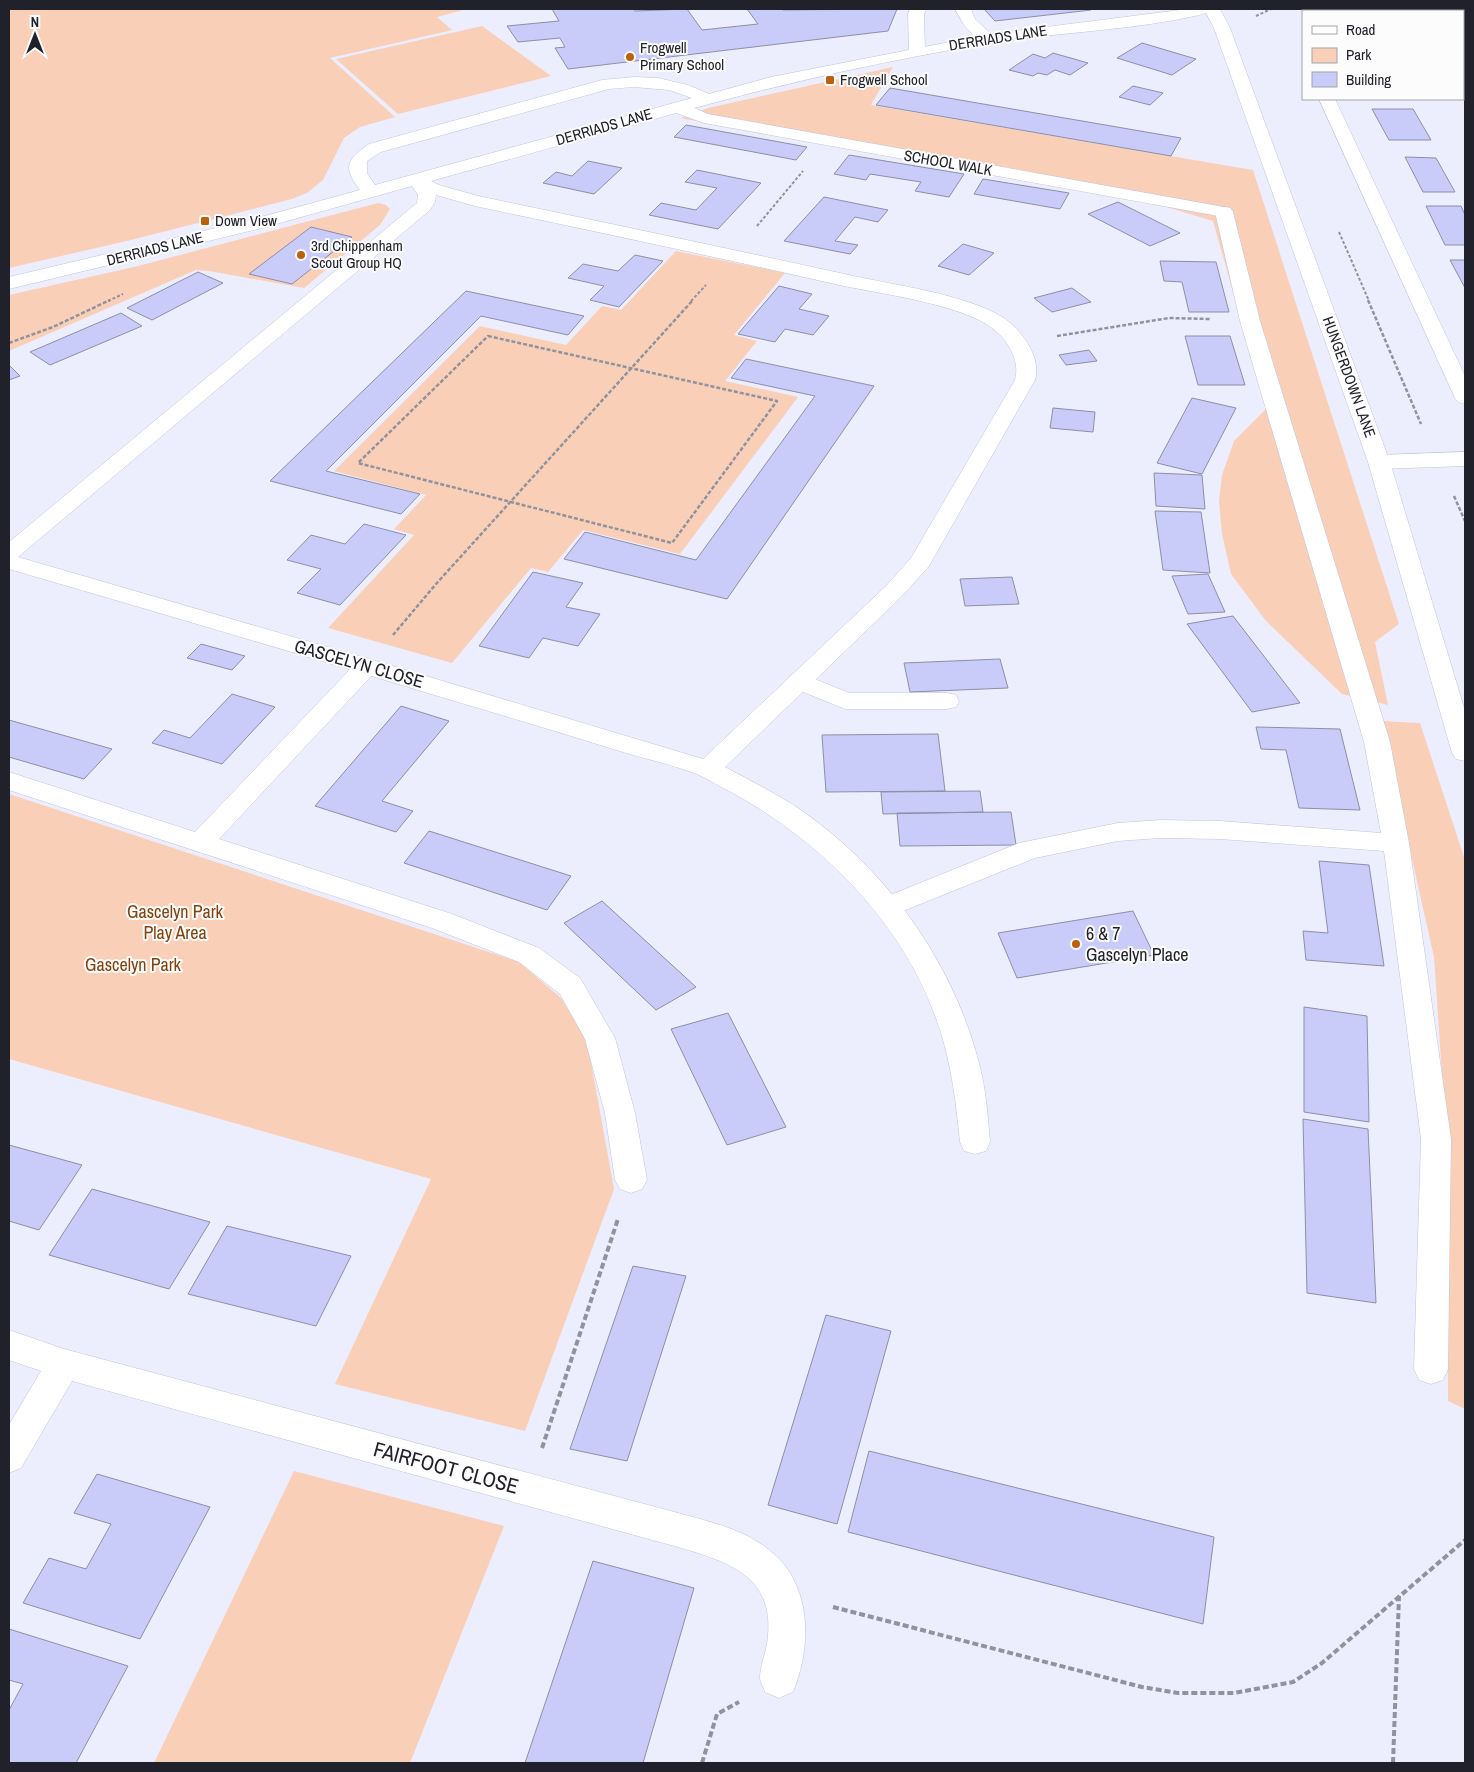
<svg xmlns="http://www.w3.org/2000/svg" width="1474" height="1772" viewBox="0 0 1474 1772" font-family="'Archivo Narrow',sans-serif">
	<rect width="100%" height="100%" fill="#eceefe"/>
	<path fill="#f9d0b7" d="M 9,9 L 467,9 L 437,17 L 452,30 L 330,58 L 395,117 L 360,127 L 344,138 L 323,180 L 307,193 L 292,199 L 131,240 L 9,268 Z
		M 482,26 L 551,76 L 398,114 L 336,59 Z
		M 893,67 L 871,105 L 1253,170 L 1399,624 L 1375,642 L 1388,705 L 1342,694 L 1266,621 L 1231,574 L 1222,534 L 1219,501 L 1222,475 L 1234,441 L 1266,409 L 1213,221 L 1163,206 L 680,118 L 708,108 Z
		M 378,203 L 386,205 L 390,209 L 380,225 L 304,288 L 209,271 L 196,270 L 9,351 L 9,295 L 138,266 Z
		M 676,251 L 785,273 L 734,335 L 757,341 L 725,381 L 798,397 L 680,554 L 583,530 L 548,572 L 531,568 L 452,663 L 328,628 L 414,535 L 394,529 L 426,495 L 334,471 L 480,326 L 566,345 L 602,306 L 621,310 Z
		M 1381,721 L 1420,723 L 1465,860 L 1465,1409 L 1448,1401 L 1447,1147 L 1434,957 Z
		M 9,794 L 519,962 L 561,998 L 587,1040 L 614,1189 L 525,1431 L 335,1384 L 431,1179 L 9,1059 Z
		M 294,1471 L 504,1526 L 410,1763 L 154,1763 Z"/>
	<path fill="#c9ccf9" stroke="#8d8ea7" d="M 552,9 L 634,9 L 635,11 L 687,9 L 702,30 L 758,24 L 747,9 L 782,9 L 783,10 L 897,9 L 888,31 L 568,69 L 555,48 L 565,47 L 560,38 L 518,42 L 507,26 L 559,21 Z
		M 984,9 L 1090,9 L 1091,10 L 995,21 Z
		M 1142,43 L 1196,59 L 1172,75 L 1117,58 Z
		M 1053,53 L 1088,63 L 1070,75 L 1055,70 L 1047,75 L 1038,73 L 1033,76 L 1009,70 L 1033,54 L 1045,58 Z
		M 1133,86 L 1163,93 L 1150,105 L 1119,97 Z
		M 890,88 L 1181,138 L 1171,156 L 876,105 Z
		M 1372,109 L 1413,109 L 1431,140 L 1389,140 Z
		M 686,125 L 807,147 L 796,160 L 674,137 Z
		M 849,155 L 964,174 L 949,197 L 915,191 L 921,182 L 870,174 L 866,180 L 834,174 Z
		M 1405,157 L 1436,158 L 1455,192 L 1423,192 Z
		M 588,161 L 622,168 L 594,194 L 543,183 L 556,172 L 572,176 Z
		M 697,170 L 761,183 L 718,229 L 649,215 L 661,203 L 696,210 L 717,188 L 685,182 Z
		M 983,179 L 1069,193 L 1060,209 L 974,194 Z
		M 824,197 L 888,210 L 878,222 L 855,217 L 835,241 L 858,245 L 850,254 L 784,241 Z
		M 1118,202 L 1180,233 L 1150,246 L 1088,214 Z
		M 1426,206 L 1461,206 L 1465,215 L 1465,245 L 1445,245 Z
		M 311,227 L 352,237 L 292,284 L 249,274 Z
		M 963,244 L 994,253 L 969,275 L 938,266 Z
		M 635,255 L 663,261 L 619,307 L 590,300 L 604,286 L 568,278 L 583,264 L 618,271 Z
		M 1450,260 L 1465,260 L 1465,288 Z
		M 1160,261 L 1216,262 L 1229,312 L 1189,312 L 1182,282 L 1164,281 Z
		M 198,272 L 223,283 L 152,320 L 127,308 Z
		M 779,286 L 812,294 L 799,309 L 829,316 L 813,335 L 785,329 L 775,342 L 738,334 Z
		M 1072,288 L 1091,302 L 1052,312 L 1034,298 Z
		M 466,291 L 584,316 L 568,335 L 481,316 L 326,471 L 420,494 L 401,514 L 270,481 Z
		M 121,313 L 142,326 L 50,365 L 30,352 Z
		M 1185,336 L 1230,336 L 1245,385 L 1198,385 Z
		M 1089,350 L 1097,361 L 1066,365 L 1059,355 Z
		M 746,359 L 874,386 L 727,599 L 564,559 L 585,532 L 696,560 L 815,396 L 731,378 Z
		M 9,365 L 20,376 L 9,380 Z
		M 1192,398 L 1236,408 L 1202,474 L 1157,463 Z
		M 1053,408 L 1095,412 L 1093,432 L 1050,428 Z
		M 1154,473 L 1202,475 L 1205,509 L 1156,506 Z
		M 1155,511 L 1201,512 L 1210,573 L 1163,570 Z
		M 364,524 L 406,535 L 340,605 L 297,593 L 321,569 L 287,560 L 311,535 L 345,544 Z
		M 533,572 L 583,583 L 566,607 L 600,614 L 578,646 L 543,638 L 529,658 L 479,646 Z
		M 1208,574 L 1225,612 L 1188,614 L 1172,576 Z
		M 1012,577 L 1019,604 L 965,606 L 960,579 Z
		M 1233,616 L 1300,703 L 1252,712 L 1187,624 Z
		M 201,644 L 245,656 L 232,670 L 187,658 Z
		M 1000,659 L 1008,688 L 910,692 L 904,663 Z
		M 232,694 L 275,707 L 222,764 L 152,743 L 164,730 L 190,738 Z
		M 401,706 L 449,721 L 382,801 L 413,811 L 396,832 L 315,806 Z
		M 9,720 L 112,749 L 84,779 L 9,757 Z
		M 1256,727 L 1340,729 L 1360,810 L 1299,808 L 1286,750 L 1261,749 Z
		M 938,734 L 945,791 L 826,792 L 822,735 Z
		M 980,791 L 983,812 L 883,814 L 881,792 Z
		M 1011,812 L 1016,845 L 900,846 L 897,813 Z
		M 429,831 L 571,876 L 547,910 L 404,863 Z
		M 1319,861 L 1369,865 L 1384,966 L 1306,960 L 1303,931 L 1328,933 Z
		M 602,901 L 696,987 L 656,1010 L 564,923 Z
		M 1133,911 L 1154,955 L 1017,978 L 998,933 Z
		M 1304,1007 L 1367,1016 L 1369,1122 L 1304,1112 Z
		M 728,1013 L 786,1127 L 727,1145 L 671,1029 Z
		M 1303,1119 L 1368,1129 L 1376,1303 L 1307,1293 Z
		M 9,1145 L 82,1165 L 39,1230 L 9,1221 Z
		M 92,1189 L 210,1222 L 169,1289 L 49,1255 Z
		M 227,1226 L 351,1256 L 316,1326 L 188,1294 Z
		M 633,1266 L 686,1276 L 627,1461 L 570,1449 Z
		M 826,1315 L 891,1331 L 837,1524 L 768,1505 Z
		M 869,1451 L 1214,1537 L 1203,1624 L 848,1532 Z
		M 97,1474 L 210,1507 L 140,1639 L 23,1603 L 49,1558 L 86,1569 L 111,1524 L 74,1513 Z
		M 593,1561 L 694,1588 L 643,1763 L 525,1763 Z
		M 9,1629 L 128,1666 L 76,1763 L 9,1763 L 9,1710 L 23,1684 L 9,1680 Z"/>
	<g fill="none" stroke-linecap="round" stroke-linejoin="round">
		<g stroke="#c1c3dd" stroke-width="1">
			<path id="service" d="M 910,9 L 926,9 L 924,14 L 925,52 L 923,55 L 911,55 L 909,52 L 908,14 Z
				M 1224,207 L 1230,208 L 1233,212 L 1260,321 L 1390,742 L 1409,843 L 1451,1139 L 1448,1369 L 1443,1380 L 1431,1384 L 1419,1380 L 1414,1369 L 1421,1139 L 1384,851 L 1220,839 L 1161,838 L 1118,841 L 1035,858 L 888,917 L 878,914 L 874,907 L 878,900 L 1019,843 L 1118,823 L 1161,820 L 1220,821 L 1381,833 L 1364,742 L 1240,321 L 1215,212 L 1218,208 Z
				M 367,658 L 376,661 L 379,666 L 376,671 L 219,839 L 452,914 L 539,948 L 580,978 L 615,1038 L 635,1113 L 647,1180 L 642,1189 L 631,1193 L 620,1189 L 615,1180 L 605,1113 L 585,1039 L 560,994 L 519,962 L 432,928 L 9,790 L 9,772 L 195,832 L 358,661 Z
				M 800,673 L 849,693 L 947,693 L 956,695 L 959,701 L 956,707 L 947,709 L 845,709 L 791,687 L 788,681 L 791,675 Z"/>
		</g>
		<g stroke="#c1c3dd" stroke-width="1">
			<path id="minor" d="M 955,9 L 971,9 L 975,19 L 991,34 L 1188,9 L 1214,9 L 1211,12 C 1138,31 1061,31 986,44 C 888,60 790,82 694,108 L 708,114 L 1224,207 L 1230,208 L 1233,212 L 1230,216 L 1224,217 L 704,123 L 676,113 L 431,181 L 439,185 L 478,196 C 602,222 726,248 849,275 C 893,285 965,294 1002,317 C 1021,329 1042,357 1035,380 L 929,566 L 902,596 L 725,767 C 748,779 770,791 792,804 C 884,865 953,960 980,1067 C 986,1091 988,1117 990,1142 L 986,1151 L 975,1154 L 964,1151 L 960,1142 C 956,1104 952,1067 940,1030 C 907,926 824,843 731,792 C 720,787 710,780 699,775 C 672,764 641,758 613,749 C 556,731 498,714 441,697 C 297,653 153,611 9,569 L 9,542 L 417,203 L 418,195 L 412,186 L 262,228 L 9,289 L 9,277 L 250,220 L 360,190 C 342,167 347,159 369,144 L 602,80 L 634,77 L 658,78 L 688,85 L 709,94 L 771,77 L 975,37 L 964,25 ZM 634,87 L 669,90 L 692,98 L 375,185 L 367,173 L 367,161 L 381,152 L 609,89 ZM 436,195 L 475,206 C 598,232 721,258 844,286 C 883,294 957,304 989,326 C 1006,337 1021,359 1015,380 L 911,558 L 886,586 L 703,759 L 376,661 L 18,557 L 430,210 L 435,202 Z
				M 1319,99 L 1335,99 L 1465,376 L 1465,404 L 1458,402 L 1455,398 Z
				M 1465,452 L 1465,466 L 1379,469 L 1371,467 L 1368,462 L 1371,457 L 1379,455 Z
				M 9,1330 L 64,1349 L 678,1513 C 707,1521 739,1528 764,1546 C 812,1579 813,1643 793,1692 L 779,1698 L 765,1692 C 764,1688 760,1682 760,1678 C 760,1667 765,1655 767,1644 C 777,1577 732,1563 678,1547 L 72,1381 L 21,1468 L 9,1473 L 9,1425 L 41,1371 L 9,1360 Z"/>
		</g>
		<g stroke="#c1c3dd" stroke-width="1">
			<path id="secondary" d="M 1204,9 L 1220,9 L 1230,28 L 1390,462 L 1465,711 L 1465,761 L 1456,759 L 1452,753 L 1368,462 L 1214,28 Z"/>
		</g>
		<path stroke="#91929f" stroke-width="2" stroke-dasharray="3 2" stroke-linecap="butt" d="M 1387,9 L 1415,11
			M 1463,15 L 1465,16
			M 1256,16 L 1271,9
			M 757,226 L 803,171
			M 1339,232 L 1369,301
			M 108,301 L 123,294
			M 691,301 L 706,285"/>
		<path stroke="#91929f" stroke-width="2.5" stroke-dasharray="4 2" stroke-linecap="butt" d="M 1368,300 L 1421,424
			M 488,336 L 777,401 L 672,543 L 358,463 Z
			M 1057,336 L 1169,318 L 1210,319
			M 9,343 L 53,327 L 110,300
			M 1454,496 L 1465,521
			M 393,635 L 436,584 L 693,300"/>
		<path stroke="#91929f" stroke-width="4" stroke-dasharray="6 3" stroke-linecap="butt" d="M 542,1448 L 618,1219
			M 833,1607 L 1142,1687 L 1178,1693 L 1234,1693 L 1293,1682 L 1322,1663 L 1465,1540
			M 702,1763 L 717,1714 L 739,1702
			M 1393,1763 L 1399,1596"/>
		<use href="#service" fill="#fff" fill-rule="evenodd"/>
		<use href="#minor" fill="#fff" fill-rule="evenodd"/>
		<use href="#secondary" fill="#fff" fill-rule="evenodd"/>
	</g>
	<g fill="#bd600d" stroke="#fcfcfc" stroke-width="2">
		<circle cx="630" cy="57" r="5"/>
		<rect x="825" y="75" width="10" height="10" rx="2.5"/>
		<rect x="200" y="216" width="10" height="10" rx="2.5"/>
		<circle cx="301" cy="255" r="5"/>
		<circle cx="1076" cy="944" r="5"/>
	</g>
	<g text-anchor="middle" stroke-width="4" stroke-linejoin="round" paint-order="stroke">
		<g font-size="15" fill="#20212a" stroke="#fcfcfc">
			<text transform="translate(998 38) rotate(-9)" y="5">DERRIADS LANE</text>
			<text transform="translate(604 127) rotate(-16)" y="5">DERRIADS LANE</text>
			<text transform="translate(948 163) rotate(10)" y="5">SCHOOL WALK</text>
			<text transform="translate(155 249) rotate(-14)" y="5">DERRIADS LANE</text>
			<text transform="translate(1349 377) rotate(70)" y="5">HUNGERDOWN LANE</text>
		</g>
		<g font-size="15" fill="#20212a" stroke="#fcfcfc" text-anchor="start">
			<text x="640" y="53">Frogwell<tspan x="640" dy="17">Primary School</tspan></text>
			<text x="840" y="85">Frogwell School</text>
			<text x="215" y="226">Down View</text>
			<text x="311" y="251">3rd Chippenham<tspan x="311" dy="17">Scout Group HQ</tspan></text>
		</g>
		<g font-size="18" fill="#20212a" stroke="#fcfcfc">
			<text transform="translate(359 664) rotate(16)" y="6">GASCELYN CLOSE</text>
		</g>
		<g font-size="18" fill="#83420c" stroke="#fcfcfc">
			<text x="175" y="918">Gascelyn Park<tspan x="175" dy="21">Play Area</tspan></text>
			<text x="133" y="971">Gascelyn Park</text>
		</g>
		<g font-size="18" fill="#20212a" stroke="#fcfcfc" text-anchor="start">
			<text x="1086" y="940">6 &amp; 7<tspan x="1086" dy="21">Gascelyn Place</tspan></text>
		</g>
		<g font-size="21" fill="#20212a" stroke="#fcfcfc">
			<text transform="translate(446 1468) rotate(15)" y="7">FAIRFOOT CLOSE</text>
		</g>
	</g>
	<rect width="1474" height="1772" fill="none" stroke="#20212a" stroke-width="20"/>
	<rect x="1302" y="10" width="162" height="90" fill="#fcfcfc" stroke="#a4a4a8"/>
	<rect x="1312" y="26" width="25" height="8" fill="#ffffff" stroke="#a4a4a8"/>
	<text x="1346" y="35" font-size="15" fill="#20212a">Road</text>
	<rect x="1312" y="48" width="25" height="15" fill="#f9d0b7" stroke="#a4a4a8"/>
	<text x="1346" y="60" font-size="15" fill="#20212a">Park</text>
	<rect x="1312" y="72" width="25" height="15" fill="#c9ccf9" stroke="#a4a4a8"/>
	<text x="1346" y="85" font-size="15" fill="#20212a">Building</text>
	<g transform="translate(35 35)" stroke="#fcfcfc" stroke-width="4" paint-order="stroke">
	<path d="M0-4L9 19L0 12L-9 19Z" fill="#20212a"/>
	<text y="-8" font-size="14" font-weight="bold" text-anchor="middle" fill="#20212a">N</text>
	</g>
</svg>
